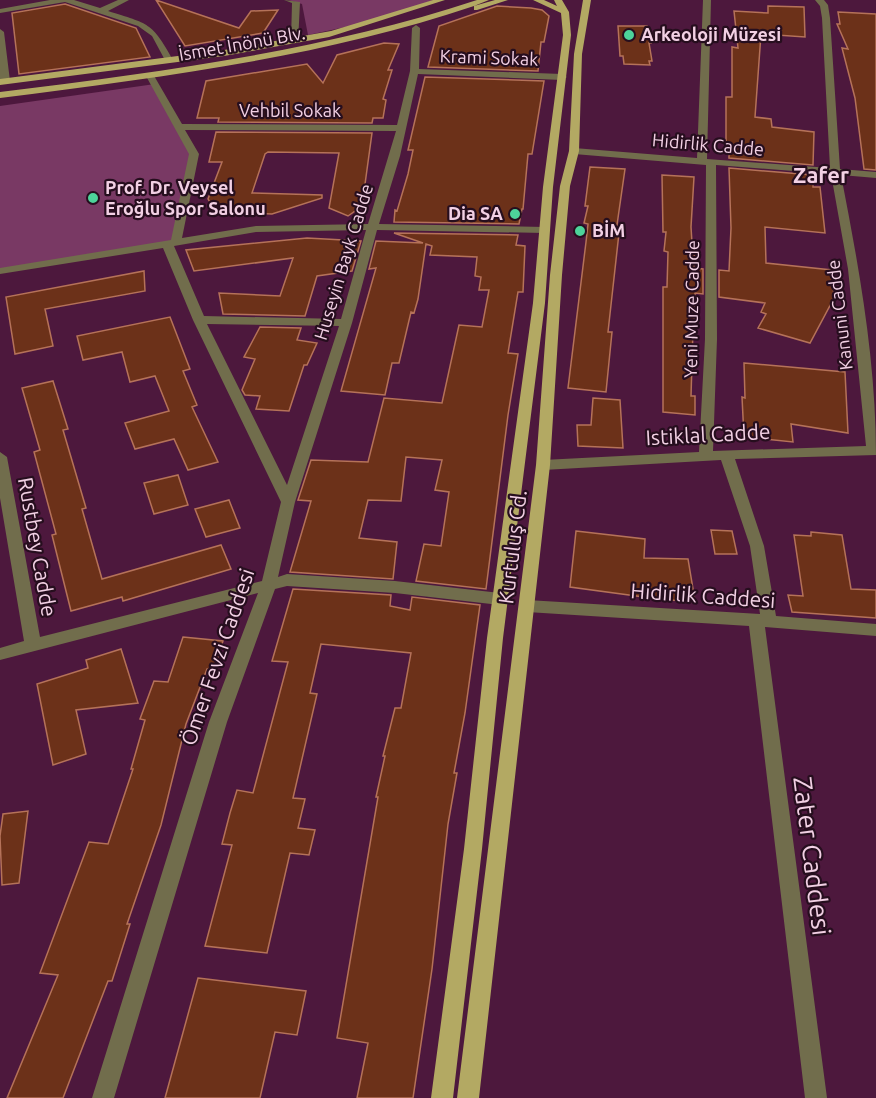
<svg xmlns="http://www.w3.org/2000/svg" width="876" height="1098" viewBox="0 0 876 1098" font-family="Ubuntu,sans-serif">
	<rect width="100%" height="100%" fill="#4d183d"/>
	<path fill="#793964" d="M 288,0 L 434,0 L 369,22 L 308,35 L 302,4 Z
		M 155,84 L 194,154 L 176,242 L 0,271 L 0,106 Z"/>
	<path fill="#6c3119" stroke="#b57259" stroke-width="1.5" d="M 156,0 L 239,28 L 251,11 L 278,10 L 263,33 L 185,46 Z
		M 65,4 L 136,28 L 150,57 L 19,74 L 12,13 Z
		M 497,6 L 531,8 L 542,10 L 549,16 L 544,42 L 541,42 L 538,71 L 428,67 L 439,26 Z
		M 768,6 L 804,7 L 805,37 L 761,34 L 755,117 L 771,119 L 772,127 L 814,132 L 813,165 L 729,158 L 729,153 L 726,152 L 726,97 L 732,97 L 732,47 L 738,48 L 734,11 L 768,13 Z
		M 838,12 L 876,14 L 876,170 L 864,169 L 855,98 L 842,48 L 848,49 L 837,24 L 840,24 Z
		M 618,26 L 647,26 L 651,43 L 649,43 L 652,61 L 649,61 L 650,65 L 624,64 L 623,56 L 620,56 Z
		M 384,43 L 399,44 L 388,70 L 392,70 L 383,99 L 386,100 L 383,118 L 373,118 L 372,123 L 218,122 L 219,118 L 197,118 L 206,81 L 307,64 L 323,83 L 337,55 Z
		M 425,77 L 544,81 L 532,154 L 528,154 L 523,209 L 522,209 L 519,224 L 394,222 L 395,210 L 397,211 L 408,174 L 413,150 L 408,150 Z
		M 216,132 L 372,133 L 362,206 L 348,216 L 329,208 L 339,153 L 268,152 L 265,154 L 252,193 L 322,195 L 322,198 L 272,214 L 216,212 L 208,199 L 222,162 L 209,162 Z
		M 590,167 L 625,169 L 616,232 L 619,233 L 608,332 L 612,332 L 606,392 L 568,388 L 586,242 L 588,224 L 584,223 L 588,206 L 585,206 Z
		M 729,168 L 813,175 L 813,187 L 820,187 L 825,233 L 765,227 L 766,263 L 832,270 L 834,298 L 810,343 L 758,328 L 766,314 L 761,312 L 765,303 L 719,297 L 719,270 L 729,271 L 731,228 Z
		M 662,175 L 694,177 L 691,227 L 692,243 L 695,243 L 694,268 L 703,269 L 703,294 L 695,293 L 694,329 L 693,329 L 691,396 L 695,396 L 695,415 L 663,412 L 663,287 L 667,287 L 668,252 L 664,251 L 666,232 L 663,232 Z
		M 394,233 L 518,235 L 516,245 L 525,246 L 523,292 L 518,292 L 508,353 L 518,354 L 508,415 L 486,589 L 416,581 L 424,544 L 441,546 L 449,492 L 435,490 L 442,460 L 406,457 L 401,501 L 368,500 L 359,538 L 397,542 L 393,579 L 290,572 L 311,501 L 298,500 L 311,460 L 368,462 L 384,398 L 442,403 L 459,325 L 482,327 L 489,290 L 479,290 L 481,277 L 475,276 L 477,257 L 430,255 L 432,246 L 426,244 L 418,299 L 414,313 L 411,312 L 399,363 L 392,363 L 385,395 L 341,391 L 376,268 L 369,269 L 376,241 L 423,243 Z
		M 307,238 L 361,241 L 352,271 L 317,276 L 305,316 L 223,314 L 219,293 L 280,296 L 293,258 L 194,271 L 186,250 Z
		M 144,271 L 145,291 L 45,309 L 53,346 L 15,354 L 6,297 Z
		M 170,317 L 190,369 L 183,371 L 197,405 L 192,407 L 218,462 L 188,470 L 174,439 L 135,449 L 125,423 L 169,411 L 155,376 L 130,382 L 122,352 L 83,360 L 77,336 Z
		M 260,327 L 301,328 L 297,340 L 317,343 L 307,365 L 304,365 L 289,411 L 256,409 L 260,396 L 245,395 L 242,390 L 255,359 L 244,357 Z
		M 744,363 L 845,372 L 848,433 L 791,424 L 793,442 L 744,437 L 742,397 L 745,398 Z
		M 53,381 L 68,429 L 63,430 L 86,508 L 82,509 L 102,579 L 221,545 L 231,569 L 123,601 L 122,597 L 71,611 L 52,535 L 56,534 L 34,452 L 40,450 L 22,388 Z
		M 593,398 L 620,400 L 623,448 L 578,446 L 577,425 L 591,425 Z
		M 178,475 L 188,505 L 154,514 L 144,483 Z
		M 229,500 L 240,528 L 206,537 L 195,509 Z
		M 711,530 L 732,531 L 737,554 L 715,554 Z
		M 576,531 L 645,539 L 644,558 L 688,559 L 695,601 L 666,600 L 570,587 Z
		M 811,532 L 842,535 L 851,589 L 876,590 L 876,618 L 792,612 L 788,595 L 803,596 L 794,535 L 811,536 Z
		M 293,589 L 391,595 L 390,606 L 410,610 L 412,597 L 480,605 L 465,713 L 454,773 L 457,773 L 448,824 L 432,969 L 413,1098 L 357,1098 L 368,1043 L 337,1038 L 378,797 L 376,797 L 385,756 L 383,756 L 395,708 L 401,708 L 411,653 L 321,644 L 310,693 L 317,694 L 293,798 L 305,799 L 298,828 L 315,830 L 309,855 L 290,853 L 267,953 L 205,946 L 232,845 L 222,844 L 230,813 L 237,790 L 253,793 L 288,662 L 272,661 Z
		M 183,637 L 223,641 L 214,669 L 207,669 L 186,724 L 161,825 L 127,924 L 130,924 L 112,981 L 108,981 L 63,1098 L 7,1098 L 58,975 L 40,973 L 89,842 L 108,844 L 133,769 L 131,769 L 145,720 L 140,719 L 154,681 L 168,682 Z
		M 121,649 L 138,703 L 76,710 L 86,754 L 53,765 L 37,684 L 88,668 L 86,660 Z
		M 28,811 L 19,883 L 2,885 L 0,836 L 3,814 Z
		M 198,978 L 306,991 L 297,1035 L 275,1032 L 260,1098 L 165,1098 Z"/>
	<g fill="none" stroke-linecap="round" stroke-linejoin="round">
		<path fill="#716d4c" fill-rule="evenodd" d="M 50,0 L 74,0 L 100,8 L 118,0 L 129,0 L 108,11 C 149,24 152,22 173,60 L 166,62 L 152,36 L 138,26 L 65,2 L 0,13 L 0,9 Z
			M 284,0 L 300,2 L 298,43 L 291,41 L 292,3 Z
			M 703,0 L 711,0 L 707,159 L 830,168 L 822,18 L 820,6 L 815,0 L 824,0 L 828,5 L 830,18 L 840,169 L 876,172 L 876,178 L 841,175 C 859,267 876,361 876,455 L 735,459 L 764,546 L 776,616 L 876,624 L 876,636 L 765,627 L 827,1098 L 805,1098 L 749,626 L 527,612 L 521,610 L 519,606 L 521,602 L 527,600 L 760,614 L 750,546 L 721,460 L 543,470 L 536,465 L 543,460 L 699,452 L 705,339 L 706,165 L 574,154 L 569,151 L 574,148 L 697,158 ZM 716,165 L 831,174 L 848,269 L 866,446 L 713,451 L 717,339 Z
			M 416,25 L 420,28 L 419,69 L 562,74 L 567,77 L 562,80 L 418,74 L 400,156 L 379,224 L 545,227 L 550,230 L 545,233 L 377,230 L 352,323 L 295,502 L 278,577 L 287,574 L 395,581 L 500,593 L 506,595 L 508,599 L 506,603 L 500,605 L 395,593 L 287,586 L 275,589 L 227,722 L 114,1098 L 92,1098 L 209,722 L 258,593 L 0,660 L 0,648 L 24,641 L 0,498 L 0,452 L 7,457 L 40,637 L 262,581 L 281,502 L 193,320 L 163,248 L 0,274 L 0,268 L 171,240 L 189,154 L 146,76 L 147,74 L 153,74 L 182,124 L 397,125 L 410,71 L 412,28 ZM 185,130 L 396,131 L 368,224 L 256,226 L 182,238 L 199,154 ZM 366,230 L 341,319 L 204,316 L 174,246 L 256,232 ZM 207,324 L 339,326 L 287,485 Z
			M 0,29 L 4,32 L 10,81 L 5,84 L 0,81 Z"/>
		<path fill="#b3a963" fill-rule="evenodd" d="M 433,0 L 445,0 L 329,37 L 224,56 L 0,85 L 0,79 L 224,50 L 331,31 Z
			M 477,0 L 489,0 L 474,6 L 495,0 L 508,0 L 477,10 L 474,10 L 474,6 C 320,58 160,77 0,98 L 0,92 C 162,72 322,51 477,0 Z
			M 533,0 L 544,0 L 557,6 L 554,0 L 562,0 L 569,12 L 571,35 L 553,187 L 545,303 L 503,638 L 482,849 L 453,1098 L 431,1098 L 464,849 L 487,638 L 533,303 L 543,187 L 563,35 L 561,13 Z
			M 583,0 L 591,0 L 582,54 L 579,151 L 570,186 L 562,275 L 550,465 L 479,1098 L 457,1098 L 536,465 L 550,275 L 560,186 L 569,151 L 574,54 Z"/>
	</g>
	<g fill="#4dd39a" stroke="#260e1e" stroke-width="2">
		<circle cx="629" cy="35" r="6"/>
		<circle cx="93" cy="198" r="6"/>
		<circle cx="515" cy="214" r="6"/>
		<circle cx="580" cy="231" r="6"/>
	</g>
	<g text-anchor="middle" stroke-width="4.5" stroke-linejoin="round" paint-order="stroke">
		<g font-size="18" font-weight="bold" fill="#f2d0e4" stroke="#260e1e" text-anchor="start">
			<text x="641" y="41">Arkeoloji Müzesi</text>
			<text x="105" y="194">Prof. Dr. Veysel<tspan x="105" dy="21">Eroğlu Spor Salonu</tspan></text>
			<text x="503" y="220" text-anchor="end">Dia SA</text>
			<text x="592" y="237">BİM</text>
		</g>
		<g font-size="18" fill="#f2d0e4" stroke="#260e1e">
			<text transform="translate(242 44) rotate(-10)" y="6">İsmet İnönü Blv.</text>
			<text transform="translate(489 58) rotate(2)" y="6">Krami Sokak</text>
			<text x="290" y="117">Vehbil Sokak</text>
			<text transform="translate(708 145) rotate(5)" y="6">Hidirlik Cadde</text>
			<text transform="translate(344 262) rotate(-73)" y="6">Huseyin Bayk Cadde</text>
			<text transform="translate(692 309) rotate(-89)" y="6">Yeni Muze Cadde</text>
			<text transform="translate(840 315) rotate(-97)" y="6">Kanuni Cadde</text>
		</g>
		<g font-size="21" fill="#f2d0e4" stroke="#260e1e">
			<text transform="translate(708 435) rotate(-3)" y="7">Istiklal Cadde</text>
			<text transform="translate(37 547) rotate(80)" y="7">Rustbey Cadde</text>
			<text transform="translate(513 547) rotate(-83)" y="7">Kurtuluş Cd.</text>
			<text transform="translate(703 596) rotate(4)" y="7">Hidirlik Caddesi</text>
			<text transform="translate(218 657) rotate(-71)" y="7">Ömer Fevzi Caddesi</text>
		</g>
		<g font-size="22" font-weight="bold" fill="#f2d0e4" stroke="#260e1e">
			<text x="821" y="183">Zafer</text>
		</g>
		<g font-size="26" fill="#f2d0e4" stroke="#260e1e">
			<text transform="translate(812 856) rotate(83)" y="9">Zater Caddesi</text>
		</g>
	</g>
</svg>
